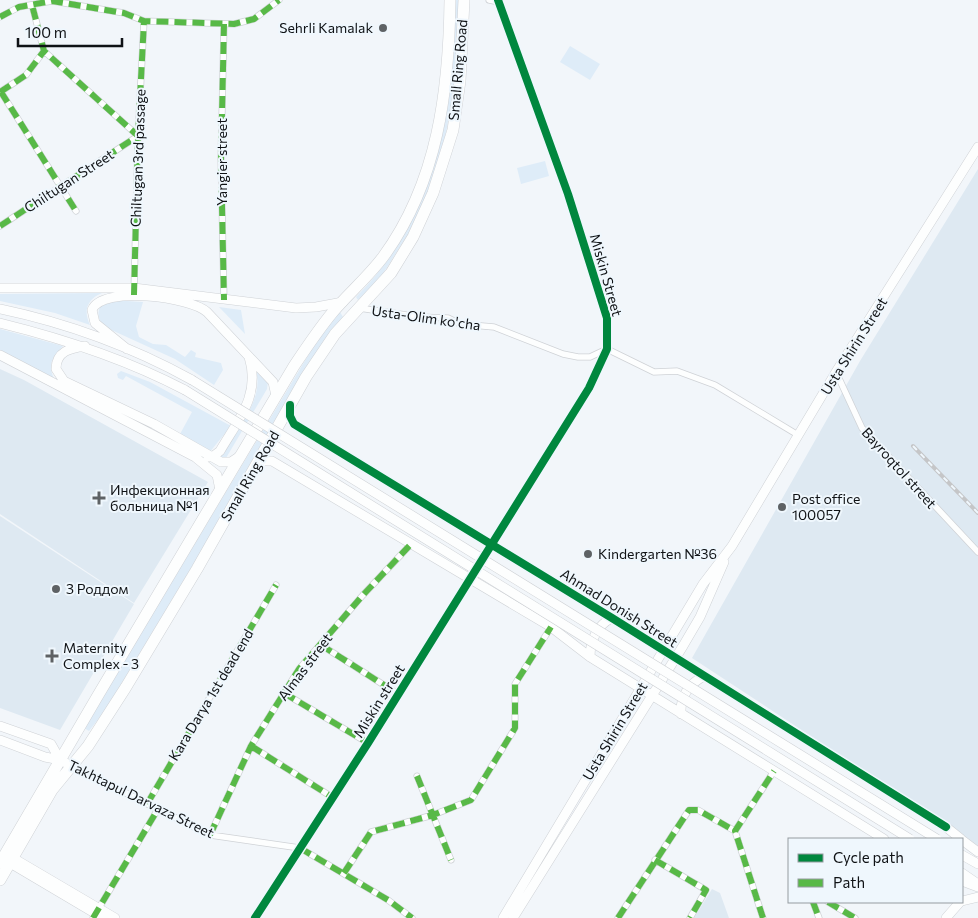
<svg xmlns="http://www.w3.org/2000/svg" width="978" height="918" viewBox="0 0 978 918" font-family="Commissioner,sans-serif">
	<rect width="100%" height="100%" fill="#f2f6fa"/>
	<path fill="#dee9f2" d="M 978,169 L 978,846 L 692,658 L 860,361 Z
		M 0,369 L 24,380 L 208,482 L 134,603 L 0,514 Z
		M 0,516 L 134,604 L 60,730 L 0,708 Z
		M 712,889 L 720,893 L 729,918 L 694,918 Z"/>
	<path fill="#deecf8" d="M 455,0 L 459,0 L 455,84 L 441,160 L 415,223 L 381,277 L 358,300 L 356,297 C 439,214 452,111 455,0 Z
		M 570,46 L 600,64 L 590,80 L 560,62 Z
		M 545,161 L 549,176 L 521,184 L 517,168 Z
		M 102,293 C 87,299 83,311 90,325 L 55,313 L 0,301 L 0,294 Z
		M 111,300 L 143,302 L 136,326 L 139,337 L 153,344 L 166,345 L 185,357 L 191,350 L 196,353 L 195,357 L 221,363 L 223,370 L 214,385 L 175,359 L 107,328 C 100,322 96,317 100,307 Z
		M 219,307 L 241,310 L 245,334 Z
		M 340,312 L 343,317 L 106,709 L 89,731 L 84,728 L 321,334 Z
		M 0,329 L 63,346 C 53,358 47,362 54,379 L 0,351 Z
		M 255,367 L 268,381 L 267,389 L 226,458 L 217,457 L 223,453 C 238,427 266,398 255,367 Z
		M 121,371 L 150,382 L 231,426 L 209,453 L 180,434 L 192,412 L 126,376 L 123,380 L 118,378 L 117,374 Z"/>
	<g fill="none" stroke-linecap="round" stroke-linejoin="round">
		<g stroke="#cfd2d6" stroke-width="7">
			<path id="street" d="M 489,0 L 499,2
				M 0,17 L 19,7 L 52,1 L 124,13 L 144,21 L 234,24 L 254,19 L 279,0
				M 224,24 L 221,159 L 224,300
				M 0,92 L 26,75 L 44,51
				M 1,92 L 76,211
				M 0,226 L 138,136 L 44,51 L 32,5
				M 134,291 L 138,136 L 144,21
				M 359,308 L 420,317 L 448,318 L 460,324 L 494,327 L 563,354 L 578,357 L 590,357 L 607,349 L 654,372 L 677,371 L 715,385 L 798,435
				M 836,372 L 862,428 L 978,552
				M 321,645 L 398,694
				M 284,693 L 368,743
				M 251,746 L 332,797
				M 72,766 L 210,835 L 300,848 L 388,900 L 412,918
				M 417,776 L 451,860
				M 147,804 L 276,585
				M 210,835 L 251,746 L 299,669 L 363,595 L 412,543
				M 655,860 L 706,890 L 690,918
				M 344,873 L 371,832 L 433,815 L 471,800 L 515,728 L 515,684 L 551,627
				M 813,902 L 819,918
				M 828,902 L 855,918
				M 93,918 L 158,809
				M 255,918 L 368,743 L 589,388 L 607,349 L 607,318 L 568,194 L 498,0
				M 618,918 L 689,810 L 698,810 L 735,831
				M 763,918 L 735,831 L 774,771"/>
		</g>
		<g stroke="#cfd2d6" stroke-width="10">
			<path id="secondary" d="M 290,407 L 290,416 L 294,424 L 612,618 L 946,827
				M 255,466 L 264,461 L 272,461 L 551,627 L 590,657 L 884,839
				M 590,657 C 590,641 597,625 612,618
				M 681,714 C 680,696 689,684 704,676
				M 0,726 L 51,744 L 60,760
				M 0,740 L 45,757 L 60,760 L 72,766
				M 13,858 L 115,918
				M 10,863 L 103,918
				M 962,881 L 978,887
				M 962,901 L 978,897
				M 503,918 L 703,584 L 732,546 L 836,372 L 978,147
				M 513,918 L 683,646 L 700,617 L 724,562
				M 946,918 L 960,902"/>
		</g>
		<g stroke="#cfd2d6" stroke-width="10">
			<path id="primary" d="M 0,288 L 134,288 L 296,308 L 316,307 L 343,302
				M 0,309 C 67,323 132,347 192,380
				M 0,323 C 65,339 126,359 185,390
				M 85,346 C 71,348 56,351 56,369 L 64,381 L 154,424 L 221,462 L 231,462 L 240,456
				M 127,349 L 95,323 L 92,310 C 102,285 191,297 207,312 L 273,382 L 276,396
				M 0,355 L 195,457 L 217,475 L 220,490
				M 208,457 L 212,457 L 220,451 C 238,420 261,395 249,357
				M 946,827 L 961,839
				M 962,840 L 978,852
				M 962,855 L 978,864
				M 962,873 L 978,884"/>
		</g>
		<g stroke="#cfd2d6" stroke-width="12">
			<path id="highway" d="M 0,863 L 97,697 L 294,366 C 306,348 318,330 332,313 C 348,294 368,277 383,257 C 438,182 449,90 450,0
				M 0,880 L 52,790 L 88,746 L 126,687 L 197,569 L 306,377 L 335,334 L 391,273 L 413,237 L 433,193 L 453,130 L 460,81 L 464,0"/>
		</g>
		<use href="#street" stroke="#fdfefe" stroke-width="5.5"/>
		<use href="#secondary" stroke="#fdfefe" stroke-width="9"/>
		<use href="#primary" stroke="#fdfefe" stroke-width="9"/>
		<use href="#highway" stroke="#fdfefe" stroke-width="11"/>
		<g stroke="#c5c6c8" stroke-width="4">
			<path id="rail" d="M 913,446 L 978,513"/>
		</g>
		<use href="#rail" stroke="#eff7fd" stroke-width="2" stroke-dasharray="5.5" stroke-linecap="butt"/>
		<g stroke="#cfd2d6" stroke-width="10" stroke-linecap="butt">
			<path id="primary-bridge" d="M 192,380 L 937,839
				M 185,390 L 910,839"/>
		</g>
		<use href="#primary-bridge" stroke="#fdfefe" stroke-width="9"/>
		<path stroke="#58b947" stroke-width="6" stroke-dasharray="12 6" stroke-linecap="butt" d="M 0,17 L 19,7 L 52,1 L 124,13 L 144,21 L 234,24 L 254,19 L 279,0
			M 224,24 L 221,159 L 224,300
			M 0,92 L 26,75 L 44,51
			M 1,92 L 76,211
			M 0,226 L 138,136 L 44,51 L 32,5
			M 134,295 L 138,136 L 144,21
			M 321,645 L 398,694
			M 284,693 L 368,743
			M 251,746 L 332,797
			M 417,776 L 451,860
			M 147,804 L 276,585
			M 210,835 L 251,746 L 299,669 L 363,595 L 412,543
			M 300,848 L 388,900 L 412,918
			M 655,860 L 706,890 L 690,918
			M 344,873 L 371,832 L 433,815 L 471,800 L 515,728 L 515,684 L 551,627
			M 813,902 L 819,918
			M 828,902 L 855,918
			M 93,918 L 158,809
			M 618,918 L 689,810 L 698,810 L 735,831
			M 763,918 L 735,831 L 774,771"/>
		<g stroke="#eff7fd" stroke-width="11">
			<path id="cycleway" d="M 290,405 L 290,416 L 294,424 L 612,618 L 946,827
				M 255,918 L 368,743 L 589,388 L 607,349 L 607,318 L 568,194 L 498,0"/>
		</g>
		<use href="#cycleway" stroke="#00873e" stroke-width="8"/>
	</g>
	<g fill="#5e6265" stroke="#eff7fd" stroke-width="2">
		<circle cx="383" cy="28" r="5"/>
		<path d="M96.5 490.5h5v5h5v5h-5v5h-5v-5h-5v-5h5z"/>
		<circle cx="782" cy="507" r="5"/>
		<circle cx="588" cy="554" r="5"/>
		<circle cx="56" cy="589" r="5"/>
		<path d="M49.5 648.5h5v5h5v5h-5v5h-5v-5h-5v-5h5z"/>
	</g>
	<g text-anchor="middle" stroke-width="4" stroke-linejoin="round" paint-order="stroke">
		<g font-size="14" fill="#0f1215" stroke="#eff7fd" text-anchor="start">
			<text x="373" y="33" text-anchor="end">Sehrli Kamalak</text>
			<text x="110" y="495">Инфекционная<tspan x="110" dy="16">больница №1</tspan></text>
			<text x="792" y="504">Post office<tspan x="792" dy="16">100057</tspan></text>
			<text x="598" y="559">Kindergarten №36</text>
			<text x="66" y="594">3 Роддом</text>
			<text x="63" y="653">Maternity<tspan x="63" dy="16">Complex - 3</tspan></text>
		</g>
		<g font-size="14" fill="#0f1215" stroke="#eff7fd">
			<text transform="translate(458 70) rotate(-85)" y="5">Small Ring Road</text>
			<text transform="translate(138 158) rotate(-88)" y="5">Chiltugan 3rd passage</text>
			<text transform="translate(222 162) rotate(-90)" y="5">Yangier street</text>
			<text transform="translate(69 181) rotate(-33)" y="5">Chiltugan Street</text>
			<text transform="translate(606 275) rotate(74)" y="5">Miskin Street</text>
			<text transform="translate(426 318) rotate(8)" y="5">Usta-Olim ko'cha</text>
			<text transform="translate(854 346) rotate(-58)" y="5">Usta Shirin Street</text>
			<text transform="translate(899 468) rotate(48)" y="5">Bayroqtol street</text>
			<text transform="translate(250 476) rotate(-60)" y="5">Small Ring Road</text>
			<text transform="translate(619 608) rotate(32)" y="5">Ahmad Donish Street</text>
			<text transform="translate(305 667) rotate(-53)" y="5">Almas street</text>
			<text transform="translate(211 695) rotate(-59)" y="5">Kаra Darya 1st dead end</text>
			<text transform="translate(379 701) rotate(-58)" y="5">Miskin street</text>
			<text transform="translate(615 731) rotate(-59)" y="5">Usta Shirin Street</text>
			<text transform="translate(141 799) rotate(26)" y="5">Takhtapul Darvaza Street</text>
		</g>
	</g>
	<rect x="788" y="838" width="175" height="65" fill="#eff7fd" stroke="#959ba0"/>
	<rect x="798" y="854" width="25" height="8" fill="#00873e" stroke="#959ba0"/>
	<text x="833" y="863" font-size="15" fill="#0f1215">Cycle path</text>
	<rect x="798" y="879" width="25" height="8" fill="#58b947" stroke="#959ba0"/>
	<text x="833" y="888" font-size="15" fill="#0f1215">Path</text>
	<path d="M18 38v8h104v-8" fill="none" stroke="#0f1215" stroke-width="2.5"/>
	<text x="25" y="38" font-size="15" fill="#0f1215" stroke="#eff7fd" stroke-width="4" paint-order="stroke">100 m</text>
</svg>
